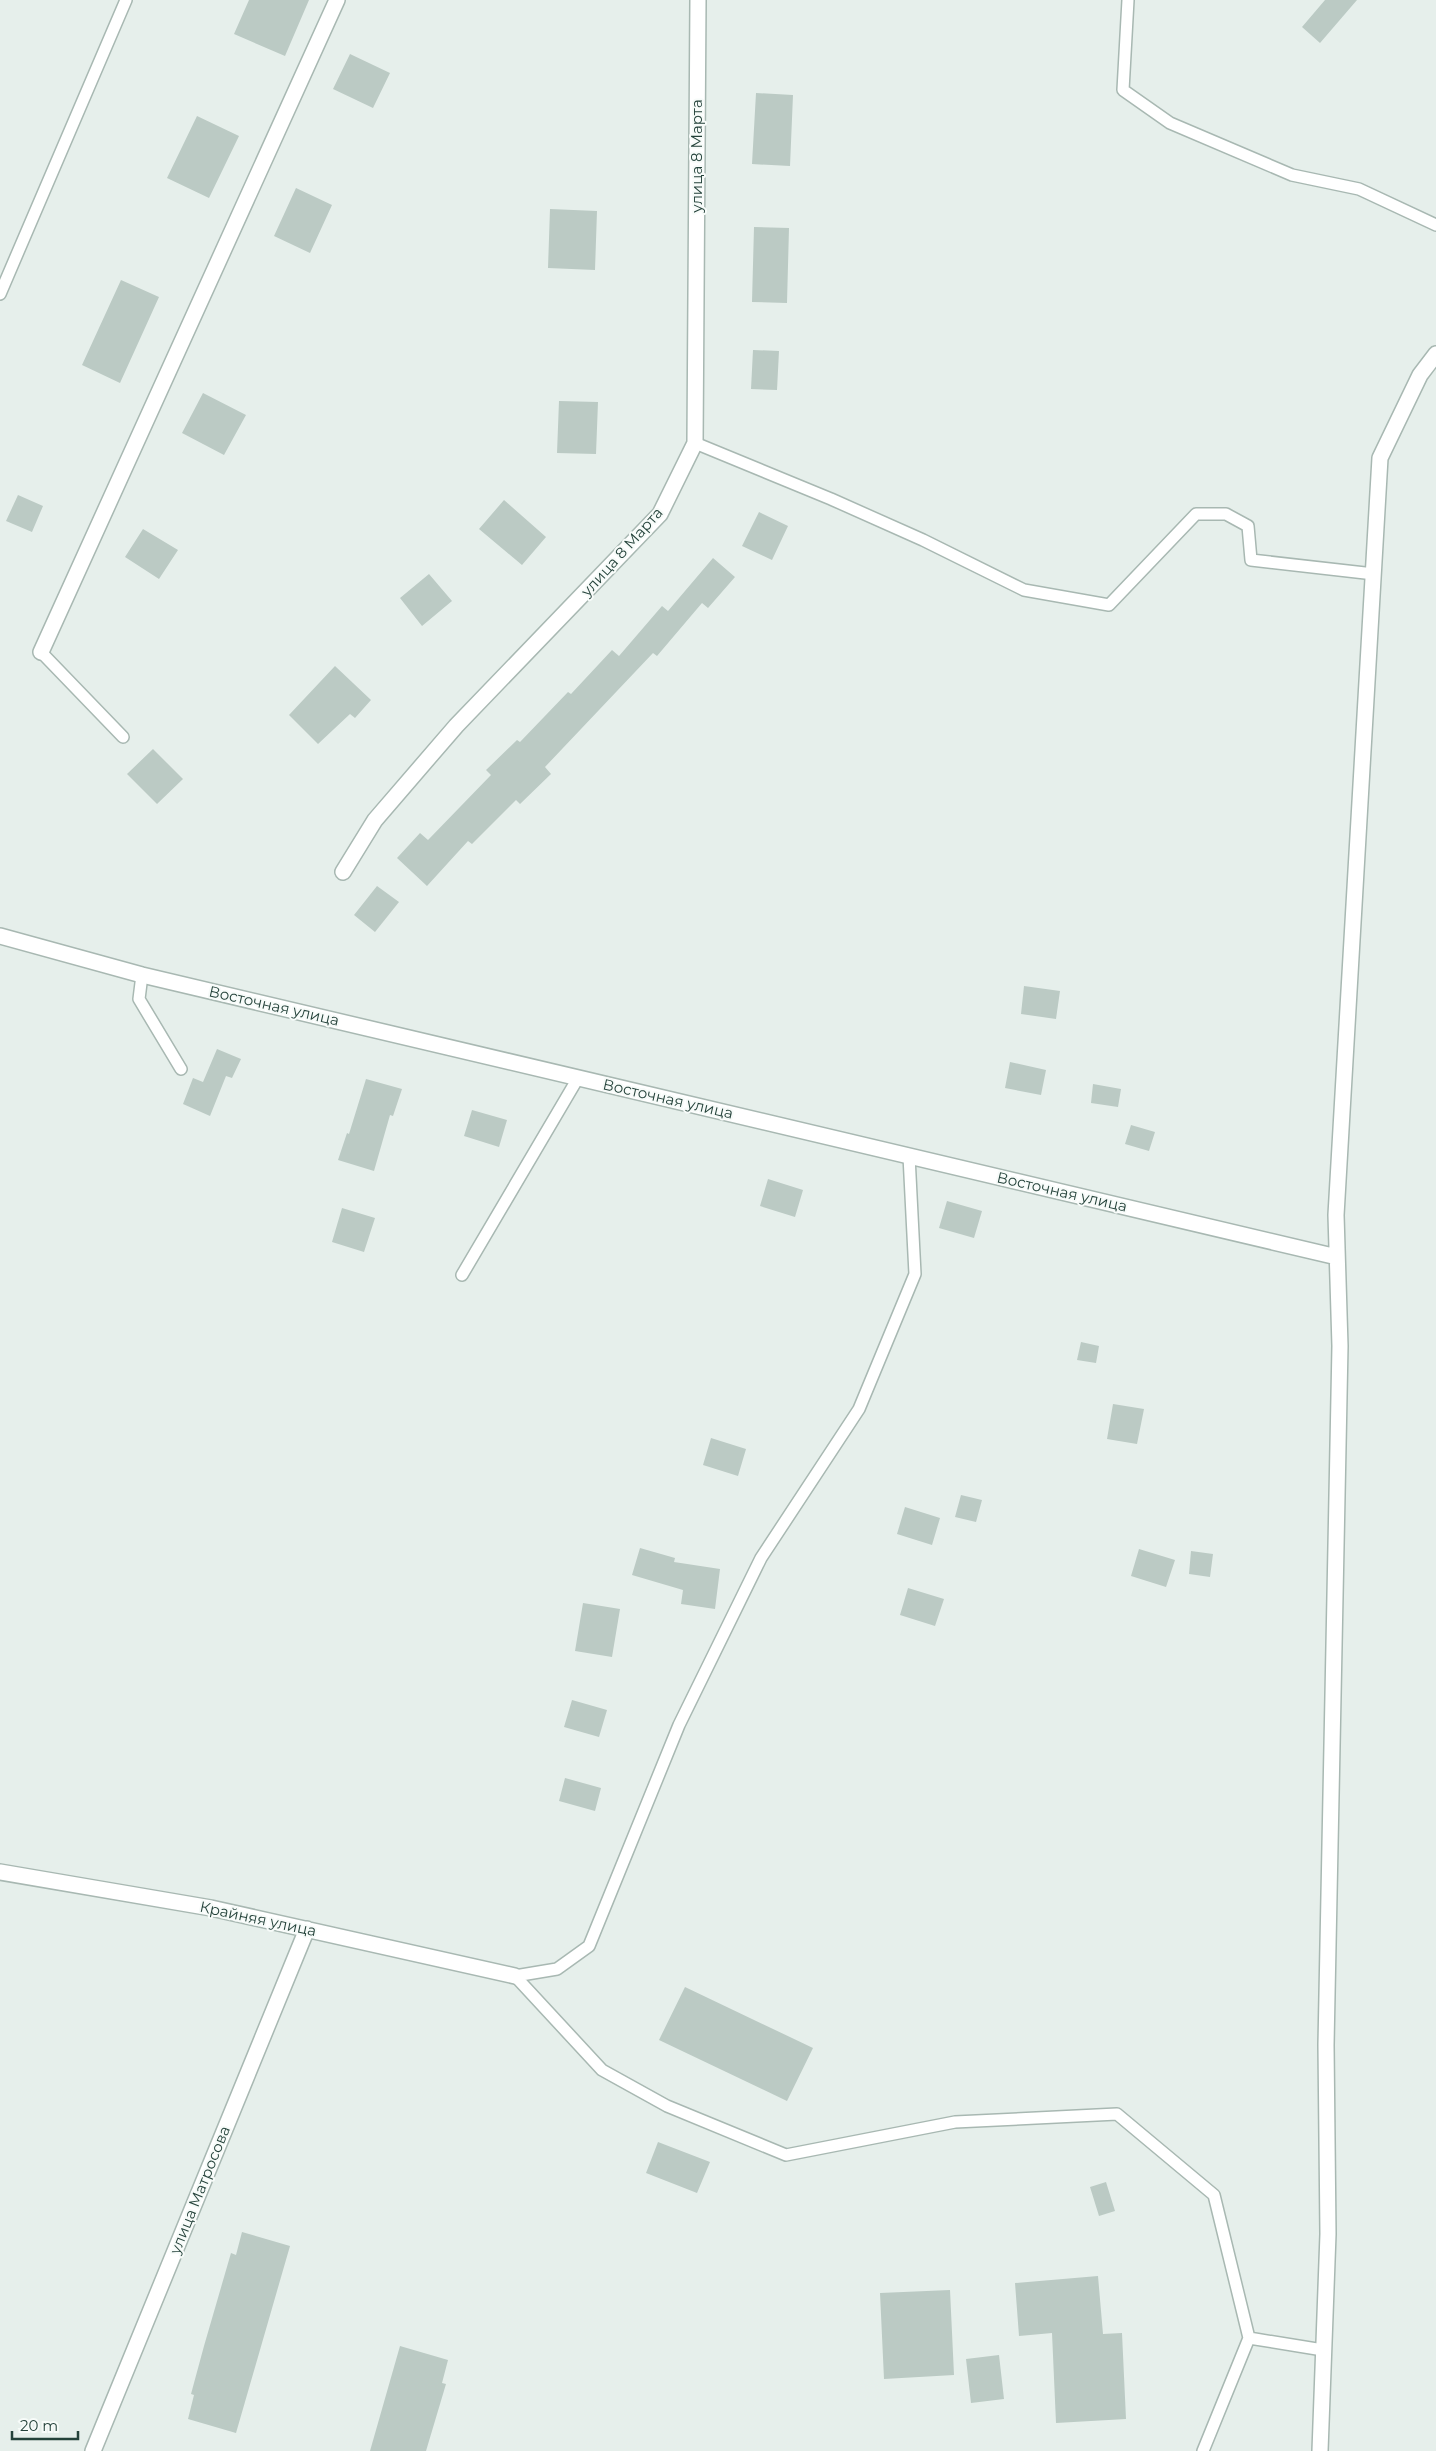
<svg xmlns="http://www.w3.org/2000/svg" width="1436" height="2451" viewBox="0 0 1436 2451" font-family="Montserrat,sans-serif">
	<rect width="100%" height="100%" fill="#e6efeb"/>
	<path fill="#bbcac4" d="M 249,0 L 309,0 L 285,56 L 234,34 Z
		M 1325,0 L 1357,0 L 1320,43 L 1302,27 Z
		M 350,54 L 390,73 L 373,108 L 333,89 Z
		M 756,93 L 793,95 L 790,166 L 752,164 Z
		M 197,116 L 239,136 L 209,198 L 167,178 Z
		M 296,188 L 332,205 L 310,253 L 274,236 Z
		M 550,209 L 597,211 L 595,270 L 548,268 Z
		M 754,227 L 789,228 L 787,303 L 752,302 Z
		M 121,280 L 159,297 L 120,383 L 82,365 Z
		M 753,350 L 779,351 L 777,390 L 751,389 Z
		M 203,393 L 246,415 L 224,455 L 182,433 Z
		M 559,401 L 598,402 L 596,454 L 557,453 Z
		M 18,495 L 43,506 L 32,532 L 6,521 Z
		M 504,500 L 546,537 L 522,565 L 479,529 Z
		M 759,512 L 788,526 L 772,560 L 742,546 Z
		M 143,529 L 178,550 L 159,579 L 125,557 Z
		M 713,558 L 735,577 L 708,608 L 702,603 L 657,656 L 653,653 L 545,767 L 551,774 L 520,804 L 516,800 L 472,844 L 468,841 L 427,886 L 397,858 L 420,833 L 428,840 L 491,775 L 486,770 L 517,740 L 520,742 L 568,692 L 571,694 L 612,650 L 619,656 L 662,606 L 668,611 Z
		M 429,574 L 452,601 L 422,626 L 400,598 Z
		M 335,666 L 371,700 L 355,718 L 350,714 L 318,744 L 289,715 Z
		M 153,749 L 183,779 L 157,804 L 127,774 Z
		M 377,886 L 399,902 L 375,932 L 354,915 Z
		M 1024,986 L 1060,991 L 1056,1019 L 1021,1014 Z
		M 217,1049 L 241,1059 L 232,1078 L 226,1076 L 210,1116 L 183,1104 L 193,1078 L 203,1082 Z
		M 1010,1062 L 1046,1070 L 1041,1095 L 1005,1088 Z
		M 366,1079 L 402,1089 L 393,1116 L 390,1115 L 374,1171 L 338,1160 L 347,1133 L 349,1134 Z
		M 1093,1084 L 1121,1089 L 1118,1107 L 1091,1103 Z
		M 472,1110 L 507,1120 L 499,1147 L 464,1136 Z
		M 1131,1125 L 1155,1132 L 1149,1151 L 1125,1144 Z
		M 768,1179 L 803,1190 L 795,1217 L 760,1206 Z
		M 947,1201 L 982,1211 L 974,1238 L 939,1228 Z
		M 342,1208 L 375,1218 L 364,1252 L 332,1242 Z
		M 1081,1342 L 1099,1346 L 1096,1363 L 1077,1360 Z
		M 1113,1404 L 1144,1409 L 1137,1444 L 1107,1439 Z
		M 711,1438 L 746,1449 L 738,1476 L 703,1465 Z
		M 961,1495 L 982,1500 L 976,1522 L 955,1517 Z
		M 905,1507 L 940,1518 L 932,1545 L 897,1534 Z
		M 640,1548 L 675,1558 L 674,1562 L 720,1569 L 715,1609 L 681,1604 L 683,1590 L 632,1575 Z
		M 1139,1549 L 1175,1560 L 1166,1587 L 1131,1576 Z
		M 1191,1551 L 1213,1554 L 1210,1577 L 1189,1574 Z
		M 908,1588 L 944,1599 L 935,1626 L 900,1615 Z
		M 583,1603 L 620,1609 L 612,1657 L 575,1651 Z
		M 572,1700 L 607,1710 L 599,1737 L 564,1727 Z
		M 565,1778 L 601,1788 L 595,1811 L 559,1801 Z
		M 685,1987 L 813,2048 L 787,2101 L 659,2040 Z
		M 658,2142 L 710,2162 L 697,2193 L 646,2173 Z
		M 1106,2182 L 1115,2211 L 1099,2216 L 1090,2187 Z
		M 242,2232 L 290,2246 L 236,2433 L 188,2419 L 194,2395 L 191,2394 L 204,2346 L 231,2253 L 236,2255 Z
		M 1098,2276 L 1103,2334 L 1122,2333 L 1126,2419 L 1056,2423 L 1052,2333 L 1019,2336 L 1015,2283 Z
		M 950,2290 L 954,2375 L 884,2379 L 880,2293 Z
		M 400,2346 L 448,2360 L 442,2383 L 446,2384 L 426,2451 L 370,2451 Z
		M 999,2355 L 1004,2399 L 971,2403 L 966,2359 Z"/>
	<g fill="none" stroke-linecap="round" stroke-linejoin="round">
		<g stroke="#a8b8b2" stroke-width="14">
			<path id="lane" d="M 1128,0 L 1123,90 L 1170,123 L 1292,175 L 1359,189 L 1436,225
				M 0,294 L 126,0
				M 695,443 L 831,499 L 923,540 L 1024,590 L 1109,605 L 1196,514 L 1226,514 L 1248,526 L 1251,560 L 1374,574
				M 41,652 L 123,737
				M 142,975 L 139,999 L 181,1069
				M 462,1275 L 578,1078
				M 515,1976 L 602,2070 L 667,2106 L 786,2155 L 955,2122 L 1117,2114 L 1214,2195 L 1249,2338 L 1323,2350
				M 515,1976 L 557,1969 L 589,1946 L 679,1725 L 761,1558 L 859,1409 L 915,1274 L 909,1156
				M 1203,2451 L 1249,2338"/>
		</g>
		<g stroke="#a8b8b2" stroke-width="18">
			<path id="street" d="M 41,652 L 337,0
				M 343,872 L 375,820 L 456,726 L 660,514 L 695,443 L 698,0
				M 0,936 L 142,975 L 1337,1257
				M 0,1872 L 211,1908 L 515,1976
				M 93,2451 L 307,1929
				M 1320,2451 L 1328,2234 L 1326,2045 L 1340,1346 L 1336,1215 L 1380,458 L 1420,375 L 1436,354"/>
		</g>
		<use href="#lane" stroke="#fff" stroke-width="11"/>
		<use href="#street" stroke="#fff" stroke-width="15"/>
	</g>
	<g text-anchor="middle" stroke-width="4" stroke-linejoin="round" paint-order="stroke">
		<g font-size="15" fill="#24423a" stroke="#f7fbf9">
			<text transform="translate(697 156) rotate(-90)" y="5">улица 8 Марта</text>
			<text transform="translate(622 552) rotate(-48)" y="5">улица 8 Марта</text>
			<text transform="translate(274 1006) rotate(13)" y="5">Восточная улица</text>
			<text transform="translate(668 1099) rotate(13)" y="5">Восточная улица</text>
			<text transform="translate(1062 1192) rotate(13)" y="5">Восточная улица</text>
			<text transform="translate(258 1919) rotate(12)" y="5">Крайняя улица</text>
			<text transform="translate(200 2190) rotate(-68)" y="5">улица Матросова</text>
		</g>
	</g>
	<path d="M12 2431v8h66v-8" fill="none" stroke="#24423a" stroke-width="2.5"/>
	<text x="20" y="2431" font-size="15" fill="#24423a" stroke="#f7fbf9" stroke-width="4" paint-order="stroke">20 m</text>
</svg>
